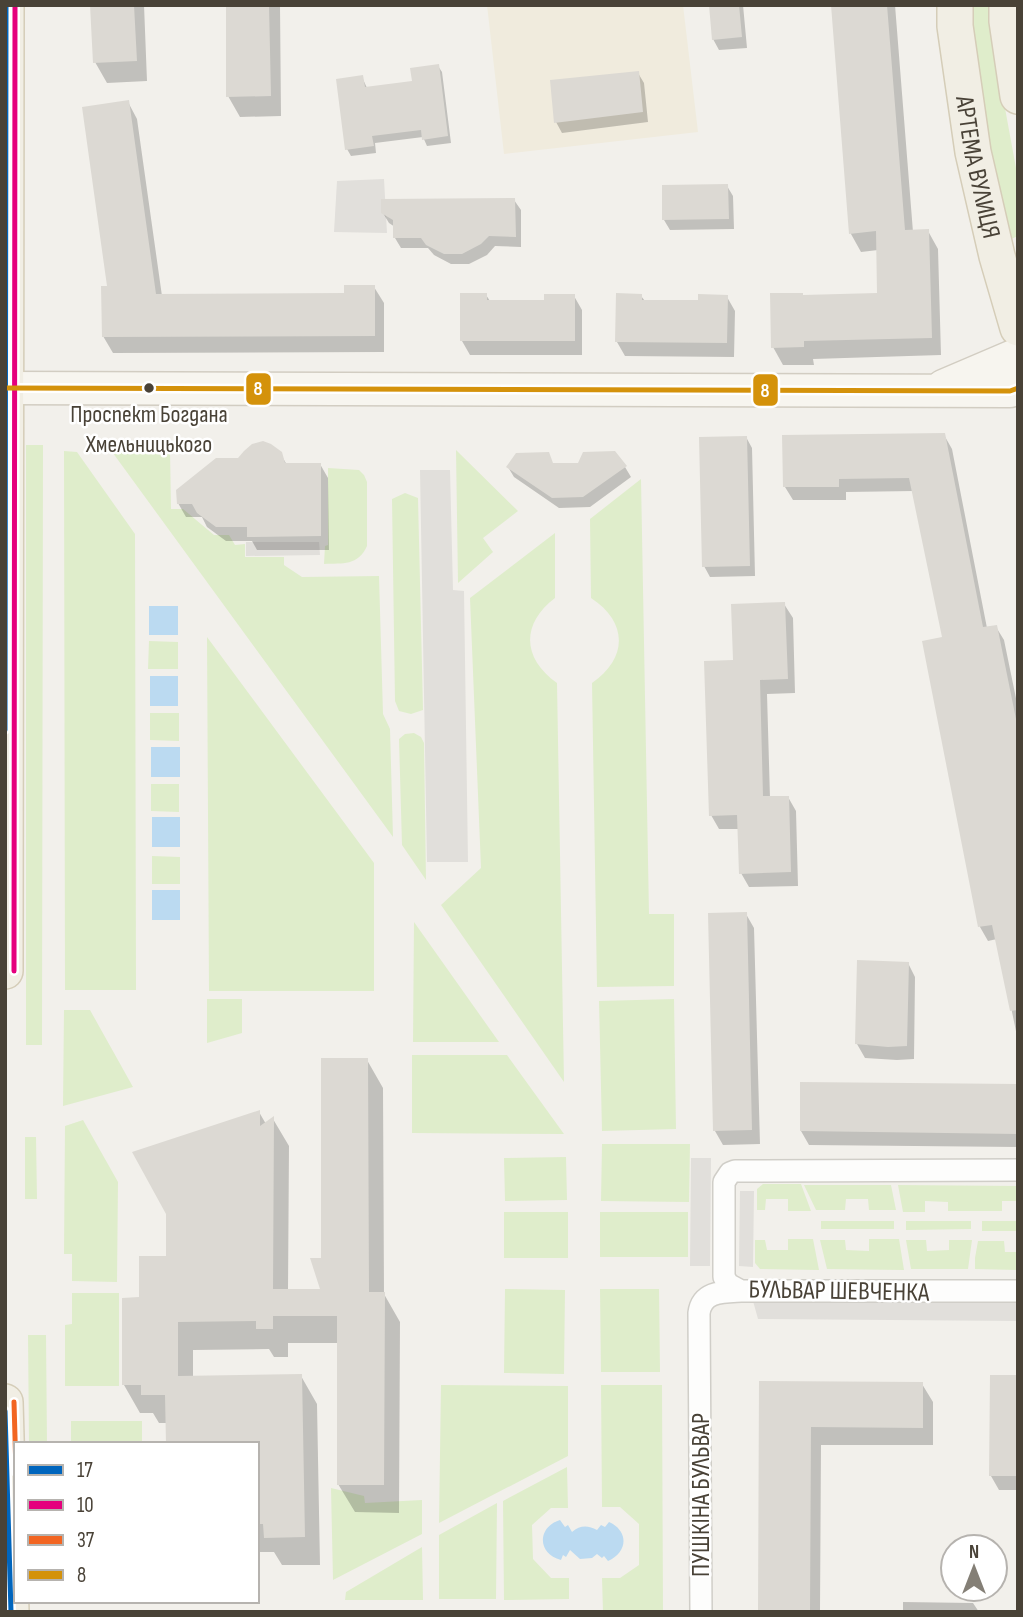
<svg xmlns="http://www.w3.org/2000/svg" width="1023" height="1617" viewBox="0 0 1023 1617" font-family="'Sofia Sans Condensed',sans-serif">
	<rect width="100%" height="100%" fill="#f2f0eb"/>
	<path fill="#f0ebdd" d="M 487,5 L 683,5 L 698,132 L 504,154 Z"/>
	<path fill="#dfedcb" d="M 970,5 L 993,5 L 1000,81 L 1018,179 L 1018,236 L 1004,242 L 987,151 Z
		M 26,445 L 43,445 L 42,1045 L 26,1045 Z
		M 110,449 L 170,449 L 171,509 L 183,509 L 214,535 L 229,535 L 235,545 L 245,544 L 245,557 L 284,557 L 284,565 L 302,577 L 379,576 L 383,714 L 390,729 L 393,837 Z
		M 456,450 L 518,511 L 483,538 L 493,552 L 458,583 Z
		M 64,451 L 77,452 L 135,534 L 136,990 L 65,990 Z
		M 328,468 L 359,470 L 364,475 L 367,482 L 367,546 C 358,566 343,563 324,564 L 325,546 L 328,545 Z
		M 641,479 L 649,914 L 674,914 L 674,986 L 597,987 L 592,683 C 628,658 628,622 591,598 L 590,519 Z
		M 405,493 L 418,498 L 423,710 L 411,714 L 399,711 L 395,701 L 392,499 Z
		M 555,533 L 555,598 C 521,624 522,658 557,683 L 564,1082 L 441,905 L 481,868 L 470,598 Z
		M 207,637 L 374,863 L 374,991 L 209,991 Z
		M 149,641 L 178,642 L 178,669 L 148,669 Z
		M 150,713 L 179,713 L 179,741 L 150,740 Z
		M 414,733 L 421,737 L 424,743 L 426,880 L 402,845 L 399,739 L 405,734 Z
		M 151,784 L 179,784 L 179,812 L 151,811 Z
		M 152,856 L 180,857 L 180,884 L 152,884 Z
		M 414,922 L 499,1042 L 413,1042 Z
		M 207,999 L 242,999 L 242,1033 L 207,1043 Z
		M 674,999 L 676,1129 L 602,1131 L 599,1001 Z
		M 64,1010 L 90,1010 L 133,1087 L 63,1106 Z
		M 412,1055 L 507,1055 L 564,1134 L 412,1133 Z
		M 83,1120 L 118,1182 L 117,1282 L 72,1281 L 72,1254 L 64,1254 L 65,1126 Z
		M 25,1137 L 36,1137 L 37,1199 L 25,1199 Z
		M 602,1144 L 690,1144 L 689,1202 L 601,1201 Z
		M 566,1157 L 567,1200 L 505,1201 L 504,1158 Z
		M 763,1184 L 801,1184 L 811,1211 L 788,1211 L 788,1199 L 766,1199 L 765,1210 L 757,1210 L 757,1189 Z
		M 804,1185 L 891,1185 L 896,1210 L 869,1210 L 868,1199 L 846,1199 L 845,1210 L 816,1210 Z
		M 898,1185 L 1018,1186 L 1018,1201 L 1002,1201 L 1002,1211 L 948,1211 L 948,1202 L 925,1201 L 925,1212 L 903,1212 Z
		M 504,1212 L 568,1212 L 568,1258 L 504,1258 Z
		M 600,1212 L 688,1212 L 688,1257 L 600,1257 Z
		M 821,1221 L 894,1221 L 894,1229 L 821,1229 Z
		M 906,1221 L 971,1221 L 971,1229 L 906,1230 Z
		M 982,1221 L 1018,1221 L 1018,1231 L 982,1231 Z
		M 788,1239 L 813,1239 L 819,1270 L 760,1269 L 755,1263 L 755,1240 L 765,1240 L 767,1250 L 788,1250 Z
		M 869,1239 L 899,1239 L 904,1270 L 827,1269 L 820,1240 L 845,1240 L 846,1250 L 869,1251 Z
		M 906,1240 L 926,1240 L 927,1251 L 949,1250 L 949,1240 L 972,1240 L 968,1269 L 911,1269 Z
		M 978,1241 L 1004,1241 L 1005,1252 L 1018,1252 L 1018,1270 L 975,1269 L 975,1258 Z
		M 505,1289 L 565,1290 L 564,1374 L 504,1373 Z
		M 600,1289 L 659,1289 L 660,1372 L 601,1372 Z
		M 72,1293 L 119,1293 L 119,1386 L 65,1386 L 65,1325 L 72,1324 Z
		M 28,1335 L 46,1335 L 47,1444 L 29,1444 Z
		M 441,1385 L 568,1386 L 568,1456 L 439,1523 Z
		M 601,1385 L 662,1385 L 663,1612 L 603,1612 L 602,1578 L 620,1578 L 639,1565 L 639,1524 L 620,1507 L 602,1507 Z
		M 71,1421 L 142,1421 L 142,1444 L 71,1444 Z
		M 567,1467 L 568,1508 L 551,1508 L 532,1525 L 533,1559 L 551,1578 L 569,1578 L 569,1599 L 504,1600 L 503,1501 Z
		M 331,1488 L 364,1496 L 365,1503 L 422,1500 L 422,1534 L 333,1580 Z
		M 497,1503 L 496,1599 L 439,1599 L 439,1535 Z
		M 422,1547 L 423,1600 L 345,1600 L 346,1592 Z"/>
	<path fill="#e1dfdb" d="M 384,179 L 387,233 L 334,232 L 337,181 Z
		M 450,470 L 453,590 L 464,591 L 468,862 L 427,862 L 420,470 Z
		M 246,542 L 319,542 L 320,555 L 246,556 Z
		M 691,1158 L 711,1158 L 710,1266 L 690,1266 Z
		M 740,1191 L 754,1191 L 753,1267 L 739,1266 Z
		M 753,1301 L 1018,1303 L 1018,1321 L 758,1319 Z"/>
	<path fill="#bbdaf1" d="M 149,606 L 178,606 L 178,635 L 149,635 Z
		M 150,676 L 178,676 L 178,706 L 150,706 Z
		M 151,747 L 180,747 L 180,777 L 151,777 Z
		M 152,817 L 180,817 L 180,847 L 152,847 Z
		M 152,890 L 180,890 L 180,920 L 152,920 Z
		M 560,1520 L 565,1527 L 568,1525 L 572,1532 C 580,1525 588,1525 597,1530 L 601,1525 L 605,1527 L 609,1522 C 629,1531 628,1552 608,1561 L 604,1556 L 602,1558 L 597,1554 L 592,1558 L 580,1559 L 570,1550 L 566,1557 L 563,1555 L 561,1560 C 537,1554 537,1527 560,1520 Z"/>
	<path fill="#0003" d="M 92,5 L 144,5 L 147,81 L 107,83 L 95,62 Z
		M 227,5 L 280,5 L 281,116 L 240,117 L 228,96 Z
		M 711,5 L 743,5 L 747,48 L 719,50 L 713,39 Z
		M 832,5 L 895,5 L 913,232 L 928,231 L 938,249 L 941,355 L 813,359 L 814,365 L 783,365 L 773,347 L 804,297 L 879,295 L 878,250 L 861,252 L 851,234 Z
		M 438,66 L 442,72 L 451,143 L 427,146 L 423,137 L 375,143 L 376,153 L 351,156 L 347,149 L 362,77 L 367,88 L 414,82 Z
		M 638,73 L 644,83 L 648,122 L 562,133 L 556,122 Z
		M 128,102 L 137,119 L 162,296 L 346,295 L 374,287 L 384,303 L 384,352 L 113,353 L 103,336 Z
		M 727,186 L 733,196 L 734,229 L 670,230 L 664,220 Z
		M 514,200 L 521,210 L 521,247 L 495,246 L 487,255 L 469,264 L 451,264 L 434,255 L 428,248 L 401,248 L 395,238 L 395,227 L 389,223 L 383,213 Z
		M 486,295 L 490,301 L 546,301 L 574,296 L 582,310 L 582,355 L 470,355 L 462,341 Z
		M 641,296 L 645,301 L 699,302 L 727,297 L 735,311 L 734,357 L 625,356 L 617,342 Z
		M 944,435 L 952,449 L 987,628 L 996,627 L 1004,640 L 1018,708 L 1018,1041 L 997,939 L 988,941 L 980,927 L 924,642 L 944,638 L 914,491 L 846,492 L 846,500 L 793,500 L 785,487 Z
		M 746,437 L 752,448 L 755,576 L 710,577 L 704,566 Z
		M 280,453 L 287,465 L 320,464 L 328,478 L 329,550 L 257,550 L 252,541 L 226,541 L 207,527 L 202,517 L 186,517 L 178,503 L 239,460 Z
		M 554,464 L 625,467 L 631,477 L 590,507 L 559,508 L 514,477 L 508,467 Z
		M 784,604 L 793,618 L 795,693 L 767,694 L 770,798 L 788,797 L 796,811 L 798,886 L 749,887 L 741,873 L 740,829 L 719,829 L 711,815 L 734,661 Z
		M 746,914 L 754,928 L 760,1144 L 723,1145 L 715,1131 Z
		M 908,963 L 915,977 L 914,1059 L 897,1060 L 865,1058 L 857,1044 Z
		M 367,1060 L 383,1088 L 384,1294 L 400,1322 L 399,1513 L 355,1512 L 338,1484 L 339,1343 L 288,1343 L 288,1357 L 274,1357 L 269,1349 L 193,1350 L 193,1377 L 301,1376 L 317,1404 L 320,1565 L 282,1565 L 274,1552 L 257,1552 L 257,1444 L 168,1423 L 159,1423 L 153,1413 L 140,1413 L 124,1385 L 140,1299 L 259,1112 L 266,1124 L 273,1119 L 289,1146 L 288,1291 L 322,1290 L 323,1260 Z
		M 1018,1086 L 1018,1147 L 809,1145 L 801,1131 Z
		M 1018,1377 L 1018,1490 L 999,1490 L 991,1476 Z
		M 761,1383 L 922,1384 L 933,1402 L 933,1445 L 821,1445 L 820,1612 L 760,1612 Z
		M 903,1602 L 973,1603 L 979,1612 L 903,1612 Z"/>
	<path fill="#dcd9d3" d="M 90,5 L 134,5 L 137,61 L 93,63 Z
		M 226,5 L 269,5 L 271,96 L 226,97 Z
		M 709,5 L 739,5 L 742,37 L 712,40 Z
		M 831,5 L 887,5 L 905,230 L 929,229 L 932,338 L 804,341 L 804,347 L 771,348 L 770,293 L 803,293 L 803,295 L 877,293 L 876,231 L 849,234 Z
		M 439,64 L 448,136 L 422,140 L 421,130 L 372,136 L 374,146 L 345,150 L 336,79 L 363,75 L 365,87 L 412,81 L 410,68 Z
		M 639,71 L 643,112 L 554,123 L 550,80 Z
		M 129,100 L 156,294 L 344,293 L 344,285 L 375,285 L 375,336 L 102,337 L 101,286 L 107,286 L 82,107 Z
		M 728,184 L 729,219 L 662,220 L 662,185 Z
		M 515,198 L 516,237 L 489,236 L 481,244 L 462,254 L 444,254 L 426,245 L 421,238 L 393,238 L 393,220 L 381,213 L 381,199 Z
		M 460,293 L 487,293 L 487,300 L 544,300 L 544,294 L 575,294 L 575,341 L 460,341 Z
		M 616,293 L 642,294 L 642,300 L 698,300 L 698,294 L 728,295 L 727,343 L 615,342 Z
		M 945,433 L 983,627 L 997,625 L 1018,729 L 1018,1010 L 1010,1011 L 992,925 L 978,927 L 922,641 L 942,637 L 909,478 L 839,479 L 839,487 L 783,487 L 782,435 Z
		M 747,436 L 750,566 L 702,567 L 699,437 Z
		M 263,441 L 271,444 L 282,452 L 285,463 L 321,463 L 321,536 L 247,537 L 247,527 L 216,527 L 197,513 L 192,504 L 177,504 L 176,490 L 216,458 L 238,458 L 244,451 L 252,444 Z
		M 615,451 L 627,466 L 583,497 L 552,498 L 506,467 L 516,453 L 549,452 L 553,463 L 578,463 L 583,452 Z
		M 785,602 L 788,679 L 760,680 L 763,796 L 789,796 L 791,872 L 739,874 L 737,815 L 709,816 L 704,661 L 733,660 L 731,604 Z
		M 747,912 L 752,1130 L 713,1131 L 708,913 Z
		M 857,960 L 909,962 L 907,1046 L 888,1047 L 855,1044 Z
		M 321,1058 L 368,1058 L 369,1292 L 385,1292 L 384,1485 L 337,1485 L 337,1316 L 273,1316 L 273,1329 L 256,1329 L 256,1321 L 178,1322 L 178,1376 L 302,1374 L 305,1537 L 264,1538 L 263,1524 L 257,1524 L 257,1444 L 166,1444 L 165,1395 L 141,1395 L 141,1385 L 122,1385 L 122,1298 L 139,1297 L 139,1256 L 166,1256 L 166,1214 L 132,1152 L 260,1110 L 260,1126 L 274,1116 L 273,1289 L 320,1289 L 310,1258 L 321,1258 Z
		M 800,1082 L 1018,1084 L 1018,1134 L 800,1131 Z
		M 990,1375 L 1018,1375 L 1018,1476 L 989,1476 Z
		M 759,1381 L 923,1382 L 923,1428 L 811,1427 L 810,1612 L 758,1612 Z"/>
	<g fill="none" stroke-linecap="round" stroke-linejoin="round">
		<g stroke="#d0cec8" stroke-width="24">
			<path id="minor" d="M 1018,1170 L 735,1171 L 730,1173 L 724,1182 L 724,1277 L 728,1284 L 741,1291 L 1018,1291
				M 701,1612 L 699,1313 C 702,1291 723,1292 741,1291"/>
		</g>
		<g stroke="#d2cdc2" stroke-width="35">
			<path id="secondary" d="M 943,386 L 1018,354
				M 5,388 L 1010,391 L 1018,388"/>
		</g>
		<g stroke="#d5cdb8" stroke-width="38">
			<g id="primary">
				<path id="s1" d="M 955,5 L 955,26 L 973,152 L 997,256 L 1018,328"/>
				<path d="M 1007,5 L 1007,21 L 1018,96"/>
				<path d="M 5,971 L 6,5"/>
				<path d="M 5,1402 L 11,1612"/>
			</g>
		</g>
		<use href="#minor" stroke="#fdfdfc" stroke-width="21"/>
		<use href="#secondary" stroke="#f7f5ef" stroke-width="32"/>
		<use href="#primary" stroke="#f1eee4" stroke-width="35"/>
		<g stroke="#fff" stroke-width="10">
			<path id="bus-1" d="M 5,730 L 6,5
				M 5,1411 L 11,1612"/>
		</g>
		<g stroke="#fff" stroke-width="10">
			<path id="bus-2" d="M 14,971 L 15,5"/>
		</g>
		<g stroke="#fff" stroke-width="10">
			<path id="bus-3" d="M 14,1402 L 16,1472"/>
		</g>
		<g stroke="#fff" stroke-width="10">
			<path id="bus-4" d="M 5,388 L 1010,391 L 1018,388"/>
		</g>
		<use href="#bus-1" stroke="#0065bd" stroke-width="5"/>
		<use href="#bus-2" stroke="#e5007d" stroke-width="5"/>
		<use href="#bus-3" stroke="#f26522" stroke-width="5"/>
		<use href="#bus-4" stroke="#d4920b" stroke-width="5"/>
	</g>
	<circle fill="#494237" stroke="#fff" stroke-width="2.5" cx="149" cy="388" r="6"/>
	<g text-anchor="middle" stroke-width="5" stroke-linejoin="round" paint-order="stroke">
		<g font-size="24" fill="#494237" stroke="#fff">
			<text x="149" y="422">Проспект Богдана<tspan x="149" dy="30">Хмельницького</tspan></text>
		</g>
		<g font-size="26" fill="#494237" stroke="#fff">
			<text dy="9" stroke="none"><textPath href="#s1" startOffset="164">АРТЕМА ВУЛИЦЯ</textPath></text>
			<text transform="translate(839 1290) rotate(1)" y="9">БУЛЬВАР ШЕВЧЕНКА</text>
			<text transform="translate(700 1495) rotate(-90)" y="9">ПУШКІНА БУЛЬВАР</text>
		</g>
	</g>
	<g stroke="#fff" stroke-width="2.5">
		<rect x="245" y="372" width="27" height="34" rx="7" fill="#d4920b"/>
		<rect x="752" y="373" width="27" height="34" rx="7" fill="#d4920b"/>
	</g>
	<g font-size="19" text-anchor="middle" font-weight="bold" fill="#fff">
		<text x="258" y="395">8</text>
		<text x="765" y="397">8</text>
	</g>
	<rect width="1023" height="1617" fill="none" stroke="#494237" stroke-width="14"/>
	<rect x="14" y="1442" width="245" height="161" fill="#ffffff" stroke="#b6b3af" stroke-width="2"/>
	<rect x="28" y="1465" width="35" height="10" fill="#0065bd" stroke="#b6b3af" stroke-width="2"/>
	<text x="77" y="1477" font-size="21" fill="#494237">17</text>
	<rect x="28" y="1500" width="35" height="10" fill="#e5007d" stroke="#b6b3af" stroke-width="2"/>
	<text x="77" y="1512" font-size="21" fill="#494237">10</text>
	<rect x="28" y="1535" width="35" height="10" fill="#f26522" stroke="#b6b3af" stroke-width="2"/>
	<text x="77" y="1547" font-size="21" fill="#494237">37</text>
	<rect x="28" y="1570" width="35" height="10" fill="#d4920b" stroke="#b6b3af" stroke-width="2"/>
	<text x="77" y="1582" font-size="21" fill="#494237">8</text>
	<g transform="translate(974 1568)"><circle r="33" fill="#ffffff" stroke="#b6b3af" stroke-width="2"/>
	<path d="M0-5L12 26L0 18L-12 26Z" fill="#847f76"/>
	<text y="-10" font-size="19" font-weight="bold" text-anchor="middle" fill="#494237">N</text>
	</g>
</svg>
